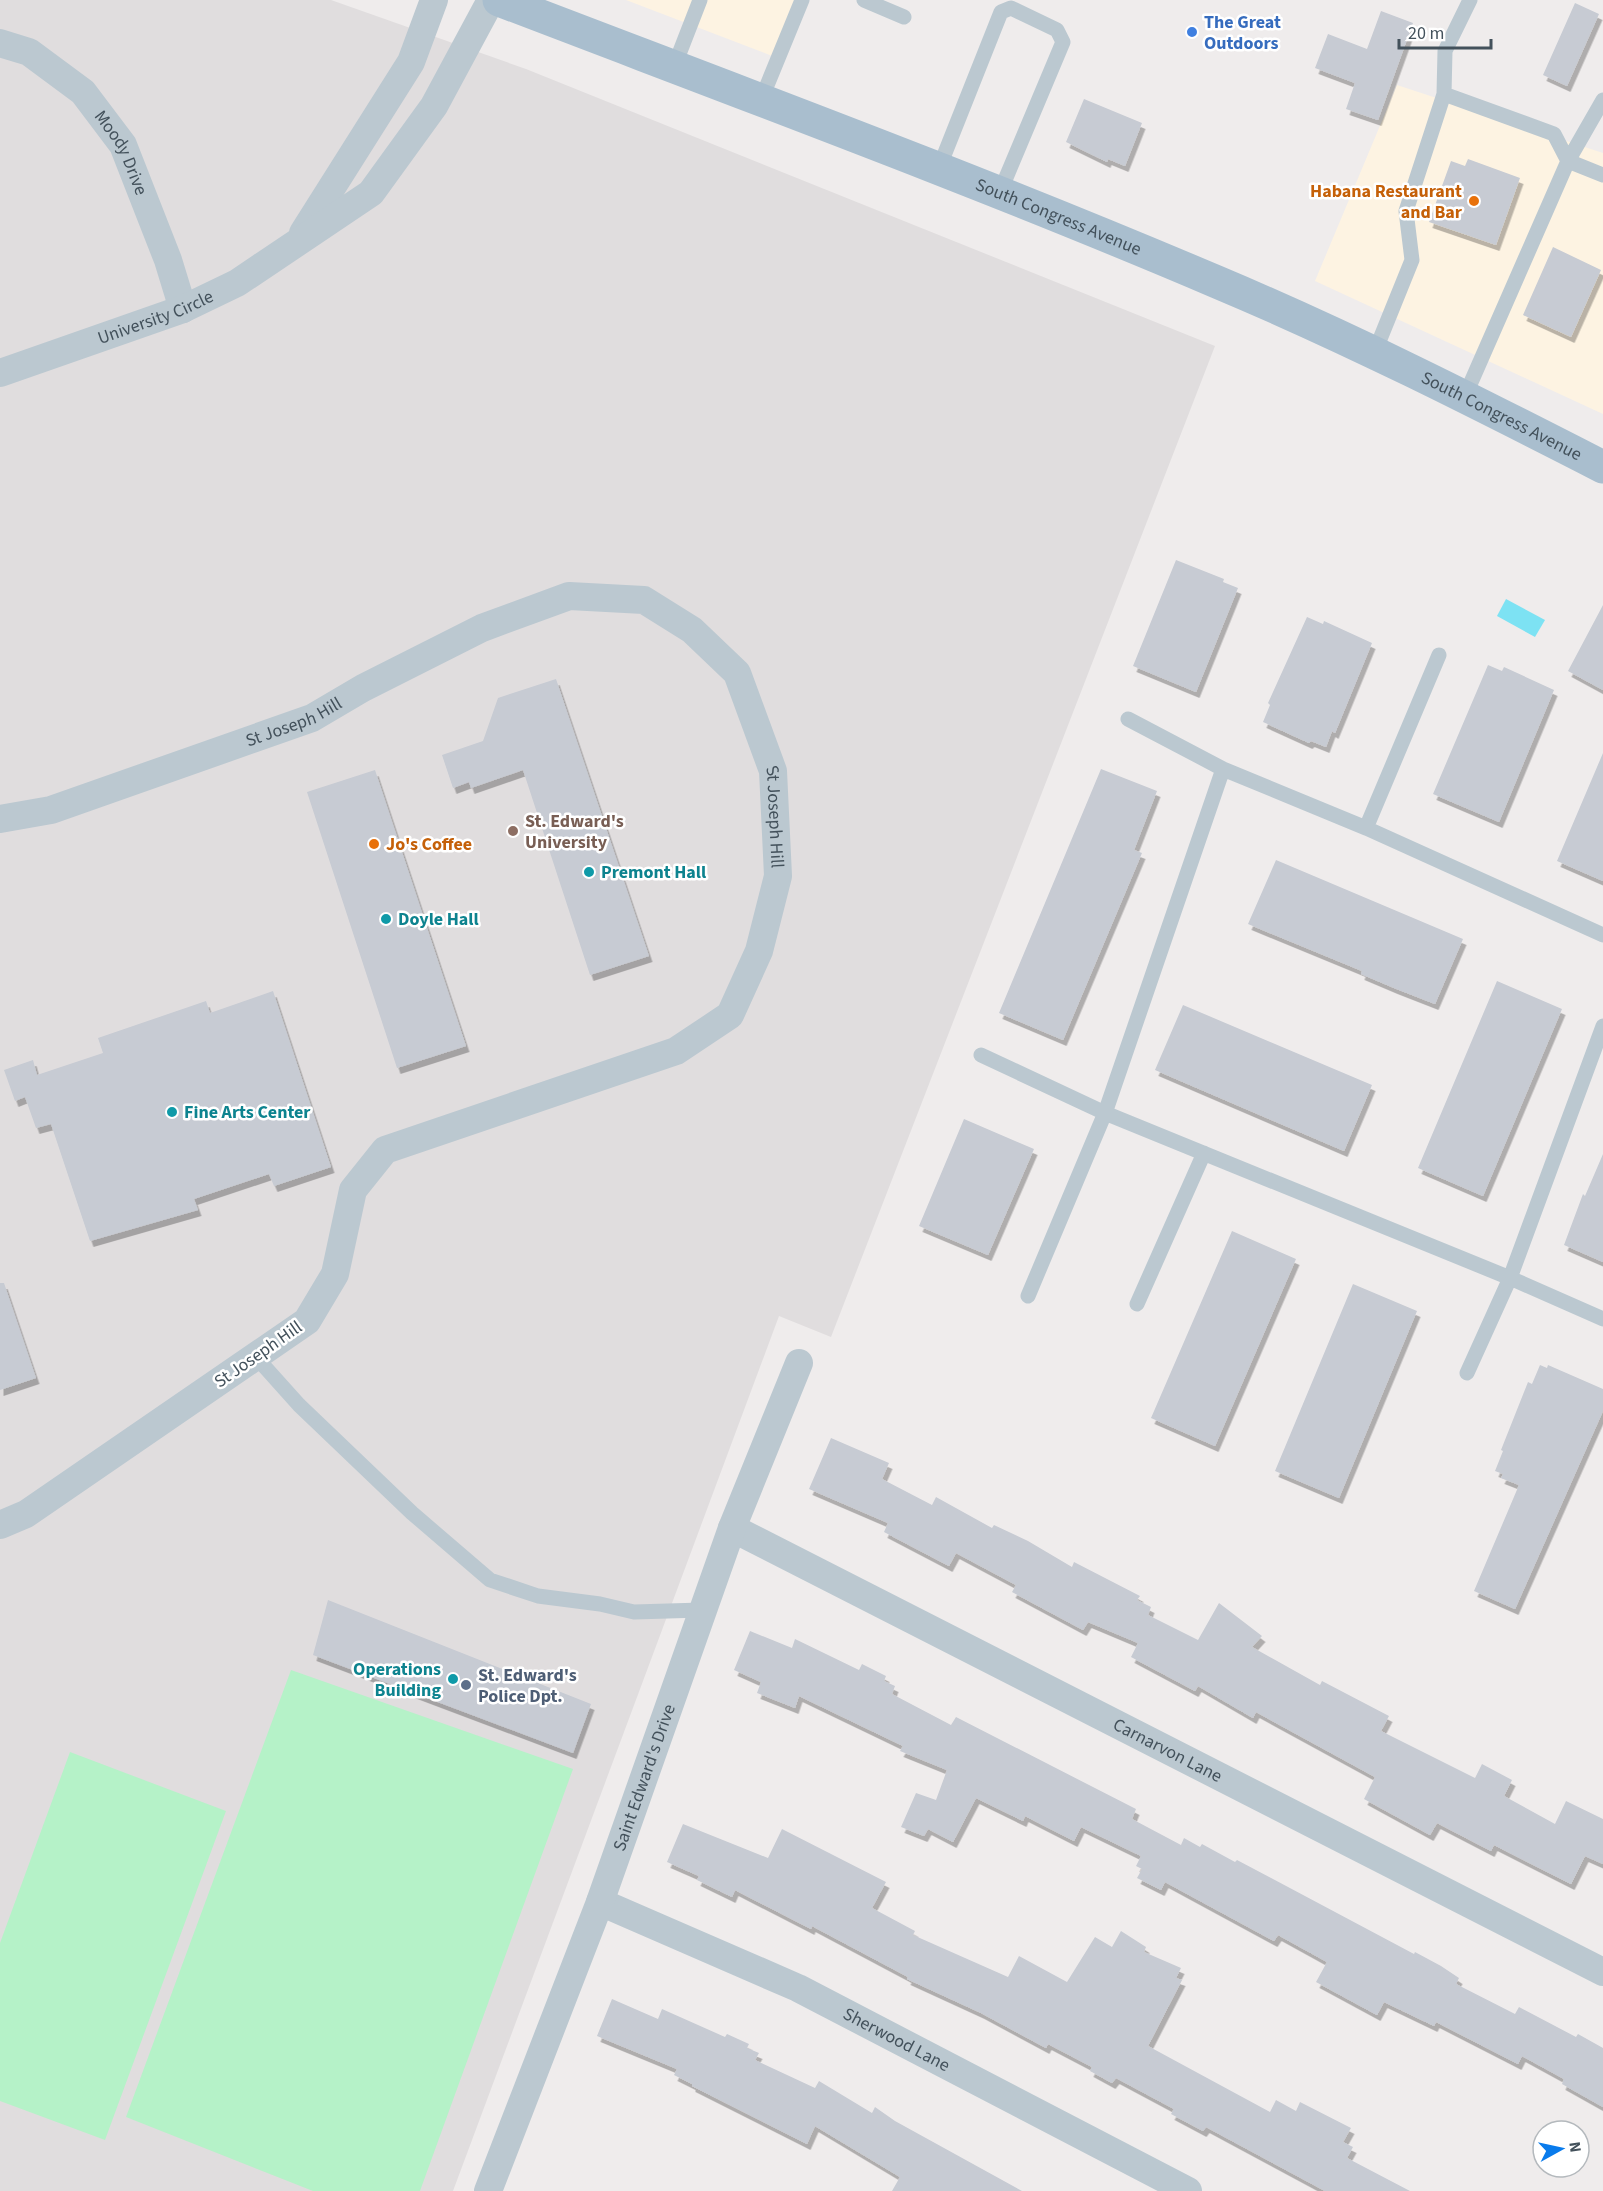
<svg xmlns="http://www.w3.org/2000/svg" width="1603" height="2191" viewBox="0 0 1603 2191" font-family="'Source Sans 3',sans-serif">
	<defs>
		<filter id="shadow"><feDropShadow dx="3.5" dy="6" stdDeviation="0" flood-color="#0004"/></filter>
	</defs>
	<rect width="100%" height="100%" fill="#efecec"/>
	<path fill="#fdf3e2" d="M 626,0 L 802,0 L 780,59 Z
		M 1397,85 L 1603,153 L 1603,414 L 1315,281 Z"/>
	<path fill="#e0ddde" d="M 0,0 L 331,0 L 526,69 L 1215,346 L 831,1337 L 779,1316 L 453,2191 L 0,2191 Z"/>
	<path fill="#b5f2c8" d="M 291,1670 L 573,1769 L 420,2191 L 313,2191 L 126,2117 Z
		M 70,1752 L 226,1811 L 105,2140 L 0,2101 L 0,1943 Z"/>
	<path fill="#7de2f3" d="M 1506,599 L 1545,620 L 1535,637 L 1497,616 Z"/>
	<path fill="#c7cbd3" filter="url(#shadow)" d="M 1575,3 L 1599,14 L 1567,86 L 1543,75 Z
		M 1381,11 L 1413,23 L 1378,120 L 1346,109 L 1355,83 L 1315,68 L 1328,34 L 1367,49 Z
		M 1084,99 L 1142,123 L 1125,166 L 1108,159 L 1107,162 L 1066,142 Z
		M 1468,159 L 1520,178 L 1496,245 L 1429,222 L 1451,161 L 1465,166 Z
		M 1553,247 L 1601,270 L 1571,337 L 1523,315 Z
		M 1176,560 L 1224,579 L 1223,582 L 1238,588 L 1196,692 L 1133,666 Z
		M 1603,605 L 1603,690 L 1568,671 Z
		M 1307,617 L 1323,624 L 1324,621 L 1372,643 L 1335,733 L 1332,731 L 1326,747 L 1311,741 L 1309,743 L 1263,722 L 1270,705 L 1268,703 Z
		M 1488,665 L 1502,671 L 1504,667 L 1554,690 L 1499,822 L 1433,794 Z
		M 556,679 L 649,956 L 590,975 L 523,770 L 471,788 L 469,782 L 453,788 L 442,755 L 483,741 L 498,698 Z
		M 1603,753 L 1603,881 L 1557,861 Z
		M 1101,769 L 1157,791 L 1134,850 L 1142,853 L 1063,1040 L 999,1013 Z
		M 375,770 L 466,1046 L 397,1068 L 307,792 Z
		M 1276,860 L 1463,939 L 1435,1004 L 1394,988 L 1361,974 L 1362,971 L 1248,924 Z
		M 1497,981 L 1562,1009 L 1483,1196 L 1418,1168 Z
		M 273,991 L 331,1167 L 274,1186 L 269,1174 L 194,1199 L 198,1210 L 90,1241 L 51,1124 L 36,1128 L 25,1097 L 15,1101 L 4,1070 L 33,1060 L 37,1075 L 103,1053 L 98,1038 L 206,1001 L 210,1013 Z
		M 1183,1005 L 1372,1085 L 1344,1151 L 1155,1070 Z
		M 964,1119 L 1034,1149 L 988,1255 L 919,1226 Z
		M 1603,1154 L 1603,1262 L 1564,1245 L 1583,1194 L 1585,1196 Z
		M 1232,1231 L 1296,1259 L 1215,1446 L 1151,1418 Z
		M 0,1283 L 4,1283 L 36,1378 L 0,1390 Z
		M 1353,1284 L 1417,1311 L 1339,1498 L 1275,1471 Z
		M 1540,1365 L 1547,1368 L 1548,1365 L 1603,1389 L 1603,1411 L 1515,1609 L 1474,1591 L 1519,1485 L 1501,1478 L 1503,1474 L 1495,1471 L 1503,1451 L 1501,1450 L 1528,1382 L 1532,1384 Z
		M 831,1438 L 889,1463 L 882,1479 L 932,1505 L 936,1497 L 992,1528 L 994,1525 L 1028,1541 L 1072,1567 L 1074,1562 L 1140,1596 L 1137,1600 L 1151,1607 L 1148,1615 L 1198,1640 L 1219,1603 L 1262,1636 L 1252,1647 L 1320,1685 L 1322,1681 L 1389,1716 L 1381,1731 L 1475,1778 L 1482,1764 L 1512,1780 L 1504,1796 L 1555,1824 L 1566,1801 L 1603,1819 L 1603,1864 L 1585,1856 L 1571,1884 L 1494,1845 L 1491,1851 L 1437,1823 L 1430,1835 L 1364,1799 L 1375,1777 L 1256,1712 L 1253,1718 L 1198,1686 L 1195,1691 L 1131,1657 L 1138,1643 L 1088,1622 L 1083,1630 L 1012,1592 L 1016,1585 L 956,1553 L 949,1566 L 884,1532 L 888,1523 L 809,1489 Z
		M 328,1600 L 591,1704 L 573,1753 L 313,1655 Z
		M 750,1631 L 792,1648 L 795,1639 L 859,1670 L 862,1664 L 886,1676 L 884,1681 L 895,1686 L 892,1694 L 951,1725 L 956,1717 L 1136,1809 L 1132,1819 L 1181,1845 L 1184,1838 L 1200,1847 L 1202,1844 L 1235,1862 L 1237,1860 L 1414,1954 L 1415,1952 L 1441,1966 L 1459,1978 L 1456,1984 L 1515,2014 L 1519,2007 L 1576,2037 L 1578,2034 L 1603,2048 L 1603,2107 L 1562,2084 L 1564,2079 L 1522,2056 L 1518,2064 L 1436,2022 L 1434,2026 L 1384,2002 L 1377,2015 L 1316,1982 L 1327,1962 L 1278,1935 L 1274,1941 L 1165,1882 L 1161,1890 L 1137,1878 L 1142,1869 L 1136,1866 L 1141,1856 L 1081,1827 L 1074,1841 L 1025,1816 L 1023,1821 L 976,1798 L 953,1842 L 928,1829 L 924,1836 L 901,1827 L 916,1793 L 936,1800 L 947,1770 L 900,1751 L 903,1746 L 799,1696 L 795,1708 L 757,1693 L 761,1682 L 734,1670 Z
		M 683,1824 L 768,1858 L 782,1829 L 886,1882 L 872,1908 L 915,1931 L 913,1935 L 1008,1977 L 1019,1956 L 1067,1982 L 1095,1937 L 1112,1947 L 1121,1931 L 1146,1947 L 1144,1952 L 1181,1968 L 1176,1978 L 1182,1980 L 1148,2046 L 1270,2112 L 1276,2100 L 1296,2111 L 1300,2102 L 1351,2128 L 1343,2142 L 1353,2147 L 1347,2158 L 1410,2191 L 1325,2191 L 1206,2127 L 1203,2131 L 1171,2114 L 1174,2109 L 1116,2078 L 1112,2083 L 1090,2071 L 1092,2067 L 1048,2044 L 1046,2048 L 981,2013 L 907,1979 L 908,1977 L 812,1926 L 811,1929 L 735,1890 L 732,1897 L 697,1880 L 699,1876 L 667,1862 Z
		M 612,1999 L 658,2019 L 662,2009 L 725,2037 L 727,2034 L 749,2044 L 747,2048 L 759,2053 L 755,2060 L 815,2088 L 819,2081 L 872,2113 L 875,2107 L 895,2121 L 1022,2191 L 892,2191 L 900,2177 L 815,2126 L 807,2144 L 692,2086 L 692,2084 L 674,2075 L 677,2069 L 597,2036 Z"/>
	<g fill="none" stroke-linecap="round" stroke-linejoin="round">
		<path stroke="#bbc8d0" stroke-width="15" d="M 864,0 L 904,17
			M 674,67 L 700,0
			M 1444,94 L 1445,51 L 1470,0
			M 761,100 L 802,0
			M 939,168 L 1001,12 L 1011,8 L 1057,30 L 1063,42 L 1000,192
			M 1374,354 L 1412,260 L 1406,211 L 1444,94 L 1554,134 L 1568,161 L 1603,100
			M 1465,396 L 1568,161 L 1603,175
			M 1128,719 L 1223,769
			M 1366,828 L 1439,655
			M 981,1055 L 1105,1113 L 1223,769 L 1366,828 L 1603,935
			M 1028,1296 L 1105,1113 L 1510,1278 L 1603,1026
			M 1137,1304 L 1204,1153
			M 255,1356 L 299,1405 L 412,1513 L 490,1580 L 538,1596 L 600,1604 L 634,1612 L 702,1610
			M 1467,1373 L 1510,1278 L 1603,1319"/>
		<g stroke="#bbc8d0" stroke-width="28">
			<path id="s1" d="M 0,43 L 29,52 L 83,92 L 123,145 L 168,260 L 183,309"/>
			<path d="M 303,233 L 411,62 L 434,0"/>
			<path id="s2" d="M 0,373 L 183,309 L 237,283 L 371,193 L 434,106 L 491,0"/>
			<path id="s3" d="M 0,819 L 51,810 L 312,718 L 363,688 L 482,628 L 569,596 L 644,600 L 692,630 L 737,673 L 773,771 L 778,876 L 759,951 L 730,1015 L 676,1051 L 385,1150 L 353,1190 L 335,1274 L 307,1321 L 26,1514 L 0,1525"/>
			<path id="s4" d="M 732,1528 L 1603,1972"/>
			<path id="s5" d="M 600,1902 L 798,1988 L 1188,2191"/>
			<path id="s6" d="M 488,2191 L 600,1902 L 732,1528 L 799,1363"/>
		</g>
		<path stroke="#a9bece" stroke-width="33" id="s7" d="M 499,0 C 739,92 980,181 1217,282 C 1348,337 1476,402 1603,467"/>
	</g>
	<circle fill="#3f7fe0" stroke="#fff" stroke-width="2" cx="1192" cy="32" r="6"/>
	<g fill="#e8710a" stroke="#fff" stroke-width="2">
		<circle cx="1474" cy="201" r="6"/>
		<circle cx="374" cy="844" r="6"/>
	</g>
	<circle fill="#8d6e63" stroke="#fff" stroke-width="2" cx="513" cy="831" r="6"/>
	<g fill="#0f9aa8" stroke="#fff" stroke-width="2">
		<circle cx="589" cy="872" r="6"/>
		<circle cx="386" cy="919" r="6"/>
		<circle cx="172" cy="1112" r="6"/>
		<circle cx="453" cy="1679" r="6"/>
	</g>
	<circle fill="#5c6f8a" stroke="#fff" stroke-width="2" cx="466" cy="1685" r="6"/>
	<g text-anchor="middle" stroke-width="5" stroke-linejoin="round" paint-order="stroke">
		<g font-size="18" font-weight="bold" fill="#366cbe" stroke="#fff" text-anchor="start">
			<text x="1204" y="28">The Great<tspan x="1204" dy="21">Outdoors</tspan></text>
		</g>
		<g font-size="18" fill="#43515b" stroke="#fff">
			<text dy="6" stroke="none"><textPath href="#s1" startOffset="170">Moody Drive</textPath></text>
			<text dy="6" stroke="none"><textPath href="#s7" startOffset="600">South Congress Avenue</textPath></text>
			<text dy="6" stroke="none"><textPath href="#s2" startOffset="165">University Circle</textPath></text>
			<text dy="6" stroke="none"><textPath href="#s7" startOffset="1086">South Congress Avenue</textPath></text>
			<text dy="6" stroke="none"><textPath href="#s3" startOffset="310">St Joseph Hill</textPath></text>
			<text dy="6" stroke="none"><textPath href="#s3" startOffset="958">St Joseph Hill</textPath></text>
			<text transform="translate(258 1354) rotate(-35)" y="6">St Joseph Hill</text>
			<text dy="6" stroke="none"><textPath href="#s4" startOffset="489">Carnarvon Lane</textPath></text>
			<text dy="6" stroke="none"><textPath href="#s6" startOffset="442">Saint Edward's Drive</textPath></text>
			<text dy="6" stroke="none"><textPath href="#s5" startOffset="327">Sherwood Lane</textPath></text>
		</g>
		<g font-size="18" font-weight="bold" fill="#c56008" stroke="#fff" text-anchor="end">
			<text x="1462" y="197">Habana Restaurant<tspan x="1462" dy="21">and Bar</tspan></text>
			<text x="386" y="850" text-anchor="start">Jo's Coffee</text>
		</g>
		<g font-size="18" font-weight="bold" fill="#785e54" stroke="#fff" text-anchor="start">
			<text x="525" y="827">St. Edward's<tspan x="525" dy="21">University</tspan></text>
		</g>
		<g font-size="18" font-weight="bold" fill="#0d838f" stroke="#fff" text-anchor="start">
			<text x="601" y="878">Premont Hall</text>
			<text x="398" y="925">Doyle Hall</text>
			<text x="184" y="1118">Fine Arts Center</text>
			<text x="441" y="1675" text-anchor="end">Operations<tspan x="441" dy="21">Building</tspan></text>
		</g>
		<g font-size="18" font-weight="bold" fill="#4e5e75" stroke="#fff" text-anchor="start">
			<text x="478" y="1681">St. Edward's<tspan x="478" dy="21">Police Dpt.</tspan></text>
		</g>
	</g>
	<g transform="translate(1561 2149) rotate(82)"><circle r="28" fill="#ffffff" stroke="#b4b9bd" stroke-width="1.5"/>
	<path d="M0-4.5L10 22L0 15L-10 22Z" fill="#097bec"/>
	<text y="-9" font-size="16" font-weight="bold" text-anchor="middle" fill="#43515b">N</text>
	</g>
	<path d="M1399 39v9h92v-9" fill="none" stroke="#43515b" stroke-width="3"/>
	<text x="1408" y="39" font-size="18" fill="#43515b" stroke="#ffffff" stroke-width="4.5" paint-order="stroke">20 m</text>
</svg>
